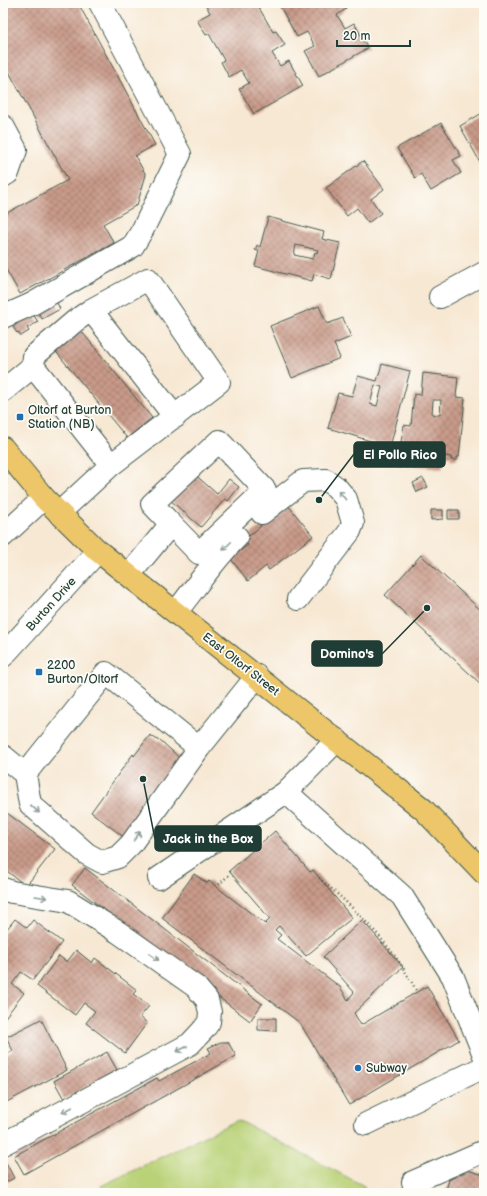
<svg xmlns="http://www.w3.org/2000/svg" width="487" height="1196" viewBox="0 0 487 1196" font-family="'Balsamiq Sans',sans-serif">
	<defs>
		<pattern id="building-cross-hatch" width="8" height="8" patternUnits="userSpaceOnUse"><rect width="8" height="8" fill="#c99a89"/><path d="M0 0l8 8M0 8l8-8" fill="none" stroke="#a37f71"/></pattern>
	</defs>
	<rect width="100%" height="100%" fill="#fdfcf7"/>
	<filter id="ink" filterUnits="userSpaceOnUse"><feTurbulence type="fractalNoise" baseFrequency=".025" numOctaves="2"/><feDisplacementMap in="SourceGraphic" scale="8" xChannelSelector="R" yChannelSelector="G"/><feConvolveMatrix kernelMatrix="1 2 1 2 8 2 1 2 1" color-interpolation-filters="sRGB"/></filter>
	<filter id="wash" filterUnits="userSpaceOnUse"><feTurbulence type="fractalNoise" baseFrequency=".012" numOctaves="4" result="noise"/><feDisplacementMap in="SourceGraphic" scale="16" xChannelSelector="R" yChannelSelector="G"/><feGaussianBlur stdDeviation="0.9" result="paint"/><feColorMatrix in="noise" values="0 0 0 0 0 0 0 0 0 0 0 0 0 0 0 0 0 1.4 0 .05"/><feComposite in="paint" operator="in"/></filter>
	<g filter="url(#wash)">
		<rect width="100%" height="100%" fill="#f7e8d3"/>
		<path fill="#b9d277" stroke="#6c8856" d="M 238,1120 L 364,1186 L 367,1193 L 104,1193 L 101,1186 Z"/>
		<g id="blocks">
			<path fill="url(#building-cross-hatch)" fill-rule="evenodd" d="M 3,3 L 78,3 L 155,145 L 135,156 L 146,175 L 137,205 L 103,224 L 114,243 L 20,294 L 3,264 L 3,215 L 68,180 L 3,61 Z
				M 205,3 L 260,3 L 258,6 L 273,32 L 276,31 L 285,45 L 272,53 L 280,66 L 289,61 L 303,86 L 254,114 L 239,89 L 249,83 L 241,70 L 229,77 L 221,62 L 224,60 L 209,34 L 206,35 L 197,20 L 210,13 Z
				M 278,3 L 343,3 L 346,9 L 337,15 L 345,28 L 354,23 L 368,48 L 319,76 L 305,51 L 315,46 L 307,32 L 297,37 Z
				M 484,112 L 484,169 L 460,126 Z
				M 441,123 L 461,156 L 453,160 L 461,173 L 431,191 L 421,174 L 415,178 L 397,148 Z
				M 363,161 L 384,189 L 371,199 L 381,213 L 368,223 L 357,208 L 347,216 L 326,188 Z
				M 268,217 L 324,232 L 322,239 L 340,243 L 331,279 L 314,274 L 312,281 L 255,266 L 259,251 L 255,250 L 257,245 L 260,247 ZM 296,245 L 318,250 L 317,253 L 315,252 L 313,259 L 294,255 Z
				M 56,301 L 60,309 L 42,319 L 38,312 Z
				M 319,306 L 327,324 L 343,318 L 351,337 L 334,344 L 340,358 L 292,378 L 270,326 Z
				M 33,314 L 38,322 L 27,328 L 29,331 L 21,336 L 18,332 L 17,333 L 13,327 L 18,323 L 17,321 Z
				M 78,327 L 152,418 L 127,438 L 53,348 Z
				M 382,364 L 410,371 L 391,443 L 374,442 L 328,428 L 338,393 L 352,396 L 358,376 L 377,381 ZM 375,385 L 382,387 L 377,406 L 370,404 Z
				M 423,373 L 458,377 L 456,397 L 465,398 L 459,457 L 457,457 L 457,460 L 451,460 L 451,457 L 444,456 L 442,468 L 397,464 L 404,425 L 411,426 L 414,394 L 421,395 ZM 433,400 L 441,400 L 440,415 L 432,414 Z
				M 192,472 L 217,494 L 229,479 L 239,487 L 228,501 L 225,499 L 201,527 L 169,499 Z
				M 423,478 L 428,487 L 417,492 L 413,483 Z
				M 287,504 L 313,536 L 269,570 L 266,566 L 248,581 L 230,558 L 248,545 L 244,540 L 261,526 L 252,514 Z
				M 431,510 L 443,510 L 443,519 L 431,520 Z
				M 448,510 L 459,510 L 459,519 L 448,519 Z
				M 421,555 L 484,613 L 484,687 L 385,595 Z
				M 150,735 L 159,741 L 160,740 L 183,761 L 125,838 L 91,812 L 133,754 L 134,756 Z
				M 7,813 L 55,849 L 26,886 L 3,868 L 3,819 Z
				M 275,831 L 310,872 L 313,870 L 352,918 L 306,956 L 279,926 L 275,930 L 281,935 L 277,939 L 340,987 L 348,1000 L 354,992 L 323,957 L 362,920 L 403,967 L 354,1013 L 361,1025 L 427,986 L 459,1040 L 349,1105 L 300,1023 L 162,918 L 194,874 L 207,883 L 209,881 L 265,924 L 270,919 L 229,871 Z
				M 85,868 L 262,1004 L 250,1021 L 72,885 Z
				M 15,919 L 27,928 L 33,920 L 62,942 L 33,980 L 21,972 L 12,984 L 24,993 L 3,1020 L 3,934 Z
				M 76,950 L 92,963 L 95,958 L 137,990 L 133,994 L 149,1006 L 140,1017 L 147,1023 L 125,1053 L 86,1023 L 95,1011 L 84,1003 L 75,1015 L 37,986 L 59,956 L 67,962 Z
				M 258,1018 L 276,1018 L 276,1031 L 258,1030 Z
				M 41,1019 L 67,1070 L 3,1104 L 3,1056 L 13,1051 L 6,1037 Z
				M 221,1042 L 228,1042 L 236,1056 L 24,1174 L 14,1156 L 157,1078 L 159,1081 L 211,1053 L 208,1048 Z
				M 107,1052 L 117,1070 L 64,1099 L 54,1081 Z
				M 3,1161 L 5,1161 L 14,1178 L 3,1184 Z
				M 467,1170 L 484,1175 L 484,1193 L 445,1193 L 449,1180 Z"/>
		</g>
	</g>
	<g filter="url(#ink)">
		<use href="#blocks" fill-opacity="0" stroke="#3f574c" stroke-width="1"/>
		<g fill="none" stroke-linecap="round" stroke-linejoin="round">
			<g stroke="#3f574c" stroke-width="24">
				<path id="minor" d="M 3,126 L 16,150 L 8,173 L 3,176
					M 440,297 L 484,273
					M 91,310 L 148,279 L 219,382 L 111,465
					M 3,317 L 32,304 L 133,246 L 143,229 L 180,154 L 100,3
					M 33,366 L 34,356 L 75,321 L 91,310 L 175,417
					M 3,391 L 33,366 L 111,465 L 59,513
					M 262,513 L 303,481 L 326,480 L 336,487 L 346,499 L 353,523 L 350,531 L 298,599
					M 3,536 L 44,498
					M 129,575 L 171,524 L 199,553 L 265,490 L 219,441 L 152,504 L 171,524
					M 176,612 C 196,587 214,560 237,537
					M 3,656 L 98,551
					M 3,756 L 25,774 L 106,673 L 199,748 L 257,676
					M 25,774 L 30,804 L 87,854 L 102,862 L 118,857 L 131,844 L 199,748
					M 286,792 L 402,896 L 453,977 L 484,1055
					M 159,878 L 286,792 L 337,740
					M 3,889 L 12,892 L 68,901 L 118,932 L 196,987 L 207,1000 L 210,1012 L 209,1022 L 204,1029 L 190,1044 L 3,1144
					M 366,1124 L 484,1067
					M 418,1193 L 413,1182 L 484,1151"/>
			</g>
			<g stroke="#3f574c" stroke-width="24">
				<path id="major" d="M 3,448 L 44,498 L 98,551 L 423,809 L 484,873"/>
			</g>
			<path stroke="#3f574c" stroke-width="2.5" stroke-dasharray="1 3" stroke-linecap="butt" d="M 319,878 C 358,911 394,947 417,992
				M 216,887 L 231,873"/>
			<use href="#minor" stroke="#fff" stroke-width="22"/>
			<use href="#major" stroke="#ecc669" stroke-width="22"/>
		</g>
		<defs><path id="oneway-shaft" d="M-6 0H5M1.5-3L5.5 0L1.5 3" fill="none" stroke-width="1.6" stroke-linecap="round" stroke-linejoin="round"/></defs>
		<g stroke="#8f9e9a">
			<use href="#oneway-shaft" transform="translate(342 495) rotate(-128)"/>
			<use href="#oneway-shaft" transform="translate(227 546) rotate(135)"/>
			<use href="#oneway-shaft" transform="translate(35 809) rotate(41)"/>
			<use href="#oneway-shaft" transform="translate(137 836) rotate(-54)"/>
			<use href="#oneway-shaft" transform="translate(41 897) rotate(9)"/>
			<use href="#oneway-shaft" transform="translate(154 957) rotate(35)"/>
			<use href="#oneway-shaft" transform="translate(182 1049) rotate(153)"/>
			<use href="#oneway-shaft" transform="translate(67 1110) rotate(152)"/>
		</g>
	</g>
	<g fill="#1f6fb2" stroke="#fdfcf7" stroke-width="1.5">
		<rect x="16" y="413" width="8" height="8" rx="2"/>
		<rect x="35" y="668" width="8" height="8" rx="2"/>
		<circle cx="358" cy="1068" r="4"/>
	</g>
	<g text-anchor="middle" stroke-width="3.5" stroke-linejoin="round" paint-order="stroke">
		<g font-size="12" fill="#1f3d34" stroke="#fdfcf7" text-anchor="start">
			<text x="28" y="414">Oltorf at Burton<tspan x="28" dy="14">Station (NB)</tspan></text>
			<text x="47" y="669">2200<tspan x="47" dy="14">Burton/Oltorf</tspan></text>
			<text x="366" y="1072">Subway</text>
		</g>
		<g font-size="12" fill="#1f3d34" stroke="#fdfcf7">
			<text transform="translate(51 604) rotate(-48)" y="4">Burton Drive</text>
			<text transform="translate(241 664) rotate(38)" y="4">East Oltorf Street</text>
		</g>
	</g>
	<path fill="none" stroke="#1f3d34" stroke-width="1.5" d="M319 500L354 454M427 608L382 654M143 779L155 839"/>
	<g fill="#1f3d34" stroke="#fdfcf7" stroke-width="1.5">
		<circle cx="319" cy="500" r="4"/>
		<circle cx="427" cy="608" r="4"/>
		<circle cx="143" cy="779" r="4"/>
	</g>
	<g fill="#1f3d34" stroke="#1f3d34" stroke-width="1.5">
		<rect x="354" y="442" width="91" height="25" rx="4"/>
		<rect x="312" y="641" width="70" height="25" rx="4"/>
		<rect x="155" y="826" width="106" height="25" rx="4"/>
	</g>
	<g font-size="13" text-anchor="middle" font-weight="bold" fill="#fff">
		<text x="400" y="459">El Pollo Rico</text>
		<text x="347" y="658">Domino's</text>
		<text x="208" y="843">Jack in the Box</text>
	</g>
	<rect width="487" height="1196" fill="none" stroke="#fdfcf7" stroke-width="16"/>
	<path d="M337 40v6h73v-6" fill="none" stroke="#1f3d34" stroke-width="2"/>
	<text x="343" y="40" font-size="12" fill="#1f3d34" stroke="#fdfcf7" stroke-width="3" paint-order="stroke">20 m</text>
</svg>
